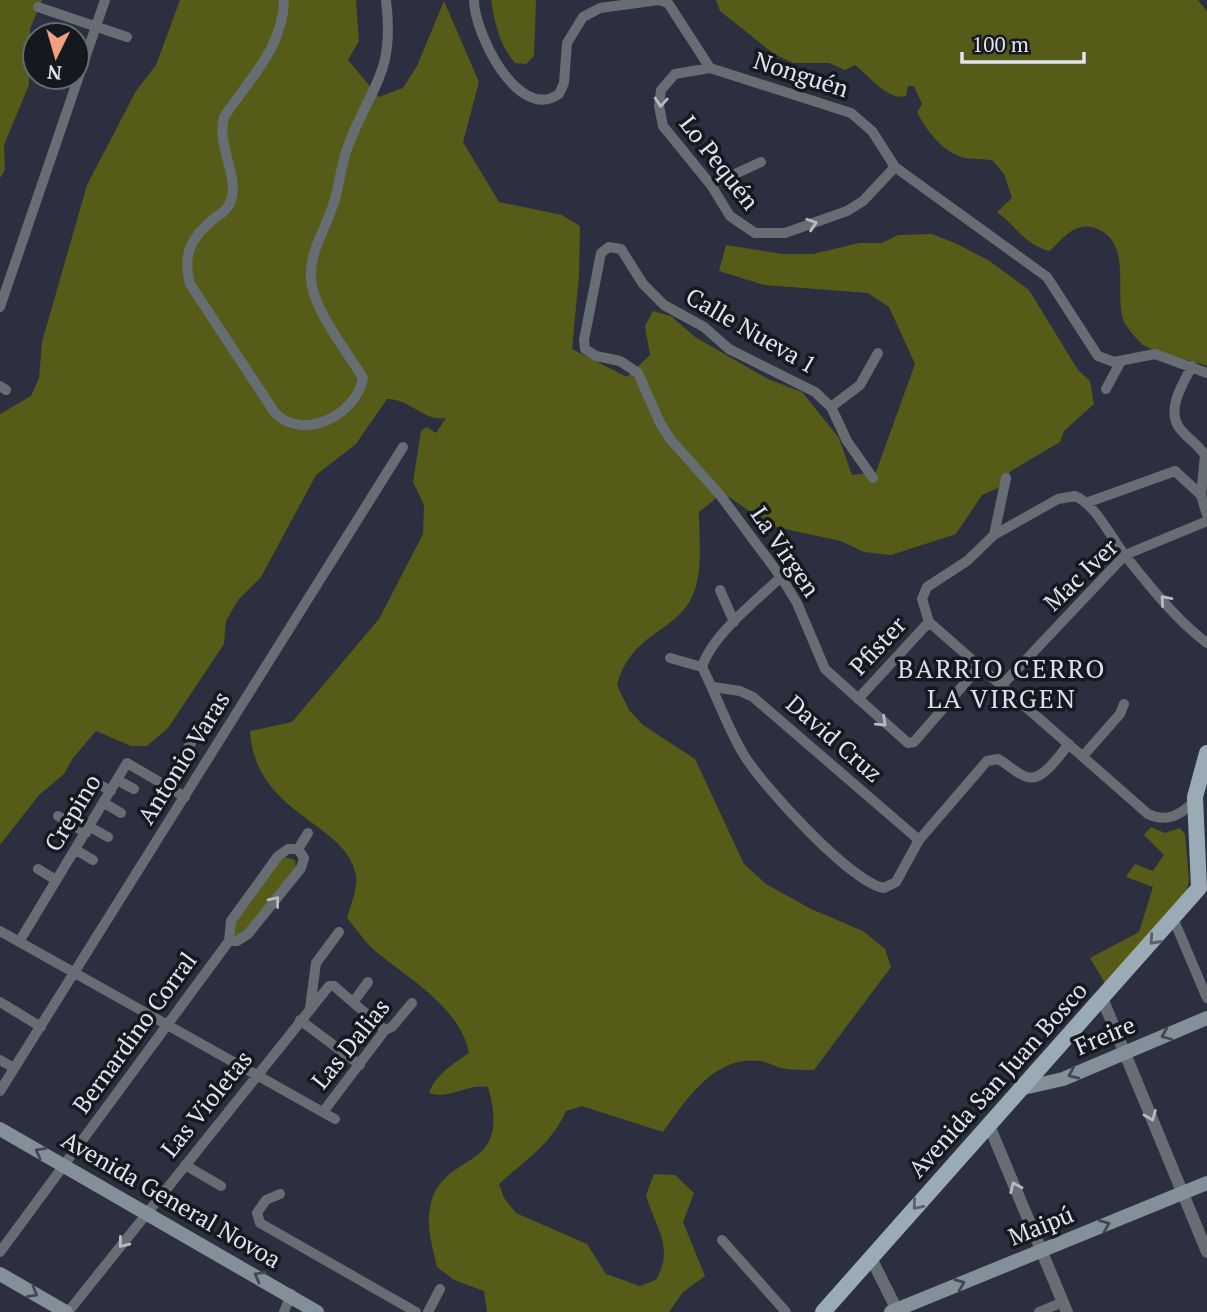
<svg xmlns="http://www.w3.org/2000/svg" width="1207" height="1312" viewBox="0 0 1207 1312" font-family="'PT Serif',serif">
	<rect width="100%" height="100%" fill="#2c2f3f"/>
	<path fill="#565b17" d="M 0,0 L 42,0 L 30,29 L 29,85 L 4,145 L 5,170 L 0,178 Z
		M 180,0 L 356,0 L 359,41 L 348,60 L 379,97 L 403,88 L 417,66 L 444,1 L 479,82 L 463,142 L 499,202 L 562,215 L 580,226 L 579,276 L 572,349 L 627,377 L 650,355 L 645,326 L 653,311 L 671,316 L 695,337 L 768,379 L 802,392 L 839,438 L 852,475 L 876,472 L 915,364 L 889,307 L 868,293 L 764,285 L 719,271 L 726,245 L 782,254 L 813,254 L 859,243 L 882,243 L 898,235 L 932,234 L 955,243 L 988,260 L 1029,290 L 1078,370 L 1090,381 L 1094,404 L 1064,431 L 1060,442 L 1011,471 L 998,488 L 982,495 L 956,534 L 891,555 L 864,552 L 841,541 L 771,526 L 723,493 L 699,512 C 699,537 703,568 694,592 C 679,633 632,630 617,685 L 629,710 L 643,725 L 695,759 L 744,864 L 766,884 L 811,909 L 863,931 L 885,949 L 891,967 L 814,1070 C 804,1070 792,1070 781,1068 C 774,1066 767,1062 760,1061 C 714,1055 686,1100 663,1132 L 582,1106 L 566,1111 C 550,1146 526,1159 499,1184 L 504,1198 L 516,1213 L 587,1244 L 606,1274 L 640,1286 L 656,1280 C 675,1246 655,1228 646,1195 L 654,1174 L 675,1175 L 694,1193 L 683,1222 L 705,1276 L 683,1292 L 669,1312 L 487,1312 L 484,1291 L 454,1280 L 437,1267 C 433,1248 426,1227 430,1208 C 441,1147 514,1177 488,1087 C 467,1083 449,1100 429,1093 C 436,1074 453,1064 469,1053 C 461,1010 412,980 380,955 C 367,945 357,930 347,918 C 350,907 358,887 356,876 C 348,822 255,816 250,731 L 292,722 L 379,619 L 423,534 L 424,505 L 413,482 L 421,431 L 427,427 L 436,433 L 446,418 C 425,422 410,399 387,399 L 356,444 L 316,475 L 261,577 L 238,600 L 226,621 L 224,644 L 168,728 L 147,746 L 131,746 L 96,731 L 73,758 L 64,774 L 39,795 L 0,845 L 0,414 L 31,396 L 39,378 L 42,342 L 87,185 L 136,91 L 156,65 Z
		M 491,0 L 536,0 L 534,56 L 526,64 L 515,63 C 499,44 495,24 491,0 Z
		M 716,0 L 1198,0 L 1207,11 L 1207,366 C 1193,360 1149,352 1141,343 C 1136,338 1127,328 1124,322 C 1113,294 1134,242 1095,228 C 1075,221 1062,239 1050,251 C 1026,246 1016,226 997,212 L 1012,198 L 1004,174 L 993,161 C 983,158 975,160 965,158 C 943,153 926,130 917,112 L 922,104 L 914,86 L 908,86 L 906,96 C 887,101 870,76 855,65 L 845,70 L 829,63 L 793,63 L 774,54 L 720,11 Z
		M 1151,827 L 1165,833 L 1180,828 L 1185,834 L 1189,880 L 1185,900 L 1106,985 L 1090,958 L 1139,932 L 1153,887 L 1126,877 L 1135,864 L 1153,871 L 1164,855 L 1144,835 Z
		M 284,857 L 295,860 L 296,868 L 245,932 L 236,937 L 232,934 L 233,926 L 276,863 Z"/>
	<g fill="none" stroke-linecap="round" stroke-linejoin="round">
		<path stroke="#666e73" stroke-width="10" d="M 284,0 C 283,48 249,79 224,117 C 216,147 241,178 230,203 C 227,210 221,214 215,218 C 191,237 182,254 190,284 L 275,413 C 304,442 357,414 363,378 C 347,351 313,310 311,279 C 309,253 324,232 332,208 C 340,188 340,166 348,146 C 372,84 395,73 386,0
			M 474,0 C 474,32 518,123 559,94 L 564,83 L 567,43 L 583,17 L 600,8 L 659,0 L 668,3 L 710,68
			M 38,7 L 127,37
			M 895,167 L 863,201 L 847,211 L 785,233 L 755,233 L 730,216 L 711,185 L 663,126 L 659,106 L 661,90 L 675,74 L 710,68 L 851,113 L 872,131 L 895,167 L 1047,277 L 1098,356 L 1114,362 L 1155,354 L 1207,373
			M 711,185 L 761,162
			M 0,307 L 105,0
			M 1192,366 C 1184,382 1167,407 1178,426 C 1185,437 1198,444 1205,455 L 1201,495
			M 0,386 L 6,390
			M 1106,389 L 1121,361
			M 831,407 L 860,385 L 878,353
			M 873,478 L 847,441 L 831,407 L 815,392 L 729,349 L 704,327 L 664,305 L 643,284 L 621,249 L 609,247 L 601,253 L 584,340 L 585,349 L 596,356 L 620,361 L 638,373 L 660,423 L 671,440 L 720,495 L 781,577 L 797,603 L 825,669 L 908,743 L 914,742 L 980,666
			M 1086,503 L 1175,471 L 1201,495 L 1207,515
			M 994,535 L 1006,478
			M 781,577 C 757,600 712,635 702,667 C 717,696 727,727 744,755 C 763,786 850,882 884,888 L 896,882 L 919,840 L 987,761 L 998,759 C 1008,764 1016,774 1027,777 C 1043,782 1060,754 1069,744
			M 720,590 L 734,622
			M 929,622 L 922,599 L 927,587 L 967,561 L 994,535 L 1058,499 L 1075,496 C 1095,504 1111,537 1124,554 C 1148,584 1176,620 1207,643
			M 929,622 L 1148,814 C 1167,823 1180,815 1194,802
			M 670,658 L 702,667
			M 1002,685 L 1125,555 L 1207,521
			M 713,687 L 740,691 L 753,697 L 919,840
			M 858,699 L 929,622
			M 1083,756 L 1120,714 L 1124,704
			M 117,780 L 134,789
			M 95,782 L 111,791
			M 165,785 L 191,743
			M 104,803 L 121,813
			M 58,816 L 86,833
			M 90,827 L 108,837
			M 298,849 L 308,833
			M 76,850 L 93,860
			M 38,869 L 56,880
			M 1173,918 L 1207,998
			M 0,931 L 335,1119
			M 19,942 L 127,763 L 185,797
			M 354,1001 L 368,982
			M 0,1002 L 41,1027
			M 310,1008 L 316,963 L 339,932
			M 300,1020 L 360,1065
			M 0,1060 L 14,1068
			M 0,1091 L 403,447
			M 323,1112 L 385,1030 L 392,1027 L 412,1003
			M 185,1165 L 221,1186
			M 280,1194 L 266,1200 L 257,1213 L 260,1223 L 416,1312
			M 722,1240 L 786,1312
			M 0,1252 L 229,941 L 231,921 L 278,856 L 288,849 L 298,849 L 304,858 L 301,868 L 248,934 L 237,941 L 229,941
			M 68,1312 L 329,986 L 334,986 L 385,1030
			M 284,1312 L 291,1294
			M 428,1312 L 440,1289
			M 1039,1312 L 1063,1302"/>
		<path stroke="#666e73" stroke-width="12" d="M 1102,998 L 1207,1252
			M 988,1123 L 1067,1312
			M 871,1258 L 898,1312"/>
		<path stroke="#849099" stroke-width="14" d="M 1019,1089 L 1063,1079 L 1207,1018
			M 0,1129 L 317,1312
			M 0,1274 L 66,1312
			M 891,1312 L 1207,1183"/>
		<path stroke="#9babb6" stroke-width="16" d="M 823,1312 L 1199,888 L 1195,797 L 1207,753"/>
	</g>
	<defs><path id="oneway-chevron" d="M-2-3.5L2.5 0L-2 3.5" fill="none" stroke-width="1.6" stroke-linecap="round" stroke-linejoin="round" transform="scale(1.75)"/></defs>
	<g stroke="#b6bbc3">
		<use href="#oneway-chevron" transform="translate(661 102) rotate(94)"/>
		<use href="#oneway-chevron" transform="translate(812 224) rotate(-18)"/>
		<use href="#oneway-chevron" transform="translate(1165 600) rotate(-131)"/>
		<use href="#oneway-chevron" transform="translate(882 722) rotate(43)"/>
		<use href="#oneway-chevron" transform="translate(275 901) rotate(-51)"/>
		<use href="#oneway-chevron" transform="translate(1151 1116) rotate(68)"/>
		<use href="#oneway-chevron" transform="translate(1015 1187) rotate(-113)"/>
		<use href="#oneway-chevron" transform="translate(123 1243) rotate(129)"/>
	</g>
	<g stroke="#58626a">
		<use href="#oneway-chevron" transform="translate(1154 940) rotate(132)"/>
		<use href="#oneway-chevron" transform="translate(917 1205) rotate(131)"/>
	</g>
	<g stroke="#424850">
		<use href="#oneway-chevron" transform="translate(1166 1035) rotate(157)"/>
		<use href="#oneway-chevron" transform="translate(1073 1074) rotate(156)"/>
		<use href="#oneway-chevron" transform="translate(40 1152) rotate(-151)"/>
		<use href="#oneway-chevron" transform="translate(1105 1225) rotate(-22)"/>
		<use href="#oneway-chevron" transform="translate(259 1276) rotate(-150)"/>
		<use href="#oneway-chevron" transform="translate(960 1284) rotate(-22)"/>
		<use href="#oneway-chevron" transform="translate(33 1293) rotate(30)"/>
	</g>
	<g text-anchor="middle" stroke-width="7" stroke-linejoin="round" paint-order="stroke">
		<g font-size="24" fill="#e1e4ee" stroke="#16181f">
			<text transform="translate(801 75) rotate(18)" y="8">Nonguén</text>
			<text transform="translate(719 163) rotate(52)" y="8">Lo Pequén</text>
			<text transform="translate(751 331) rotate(30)" y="8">Calle Nueva 1</text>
			<text transform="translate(785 552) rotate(56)" y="8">La Virgen</text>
			<text transform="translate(1081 575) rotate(-44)" y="8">Mac Iver</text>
			<text transform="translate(878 646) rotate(-47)" y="8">Pfister</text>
			<text transform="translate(834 739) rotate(41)" y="8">David Cruz</text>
			<text transform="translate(184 758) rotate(-58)" y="8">Antonio Varas</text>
			<text transform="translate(73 813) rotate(-59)" y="8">Crepino</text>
			<text transform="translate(135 1033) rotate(-54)" y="8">Bernardino Corral</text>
			<text transform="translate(1105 1036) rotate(-23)" y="8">Freire</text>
			<text transform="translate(351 1044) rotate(-51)" y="8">Las Dalias</text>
			<text transform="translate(998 1080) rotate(-48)" y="8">Avenida San Juan Bosco</text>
			<text transform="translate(207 1104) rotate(-51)" y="8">Las Violetas</text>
			<text transform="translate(171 1200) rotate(30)" y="8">Avenida General Novoa</text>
			<text transform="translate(1041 1226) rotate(-22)" y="8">Maipú</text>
		</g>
		<g font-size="26" letter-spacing="2" fill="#dadff4" stroke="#16181f">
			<text x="1002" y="678">BARRIO CERRO<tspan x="1002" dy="30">LA VIRGEN</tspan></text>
		</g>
	</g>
	<g transform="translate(56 56) rotate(185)"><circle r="33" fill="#16181f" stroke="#676a72" stroke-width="2"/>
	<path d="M0-5L12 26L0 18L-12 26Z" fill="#f2a07f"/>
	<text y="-10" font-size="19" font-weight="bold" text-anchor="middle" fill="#e1e4ee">N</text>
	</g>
	<path d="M962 52v10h122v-10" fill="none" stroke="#e1e4ee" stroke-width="3.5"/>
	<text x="972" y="52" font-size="21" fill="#e1e4ee" stroke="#16181f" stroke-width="5" paint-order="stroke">100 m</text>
</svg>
